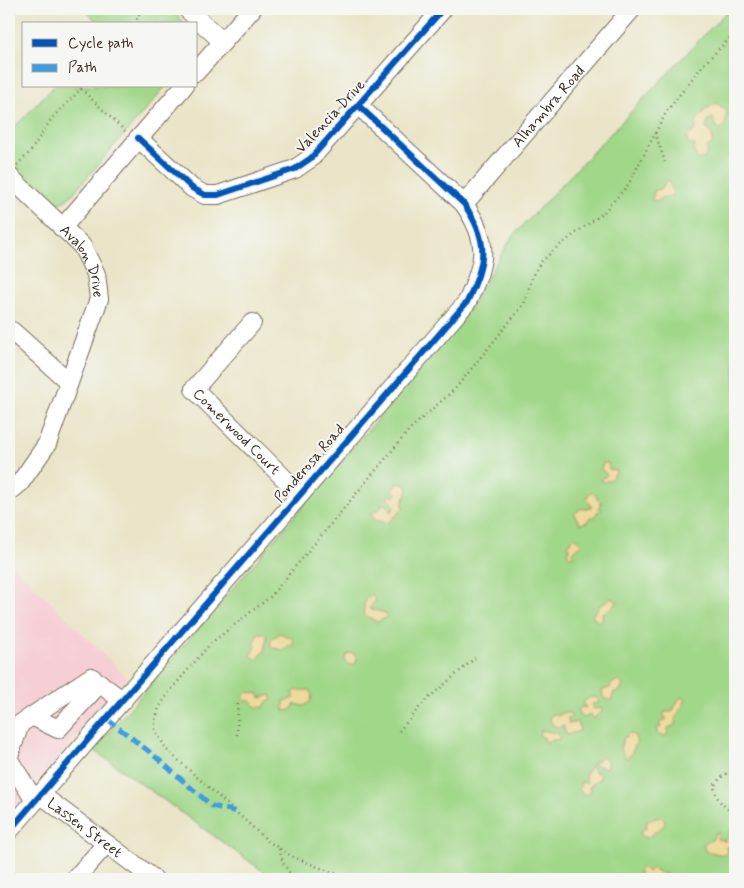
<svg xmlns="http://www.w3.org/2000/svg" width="744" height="888" viewBox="0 0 744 888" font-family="Mynerve,sans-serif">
	<rect width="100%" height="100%" fill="#f6f6f2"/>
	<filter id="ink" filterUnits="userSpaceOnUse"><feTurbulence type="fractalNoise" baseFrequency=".02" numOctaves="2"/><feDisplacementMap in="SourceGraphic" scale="10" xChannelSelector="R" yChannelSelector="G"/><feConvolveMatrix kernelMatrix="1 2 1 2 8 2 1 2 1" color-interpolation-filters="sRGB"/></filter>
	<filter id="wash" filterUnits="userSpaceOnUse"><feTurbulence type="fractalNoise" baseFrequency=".0096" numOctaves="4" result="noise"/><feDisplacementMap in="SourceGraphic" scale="20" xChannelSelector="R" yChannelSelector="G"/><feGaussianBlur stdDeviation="1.12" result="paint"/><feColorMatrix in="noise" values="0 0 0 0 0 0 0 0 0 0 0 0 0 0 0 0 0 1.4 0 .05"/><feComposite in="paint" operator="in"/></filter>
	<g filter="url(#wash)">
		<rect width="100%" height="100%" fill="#eae5c8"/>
		<path fill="#f6cfd6" d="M 9,562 L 127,677 L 9,814 Z"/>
		<path fill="#a0d788" stroke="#6e8053" d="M 92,9 L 170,9 L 186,24 L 99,24 L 88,13 Z
			M 729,9 L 735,9 L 735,879 L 274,879 L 94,750 L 460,323 L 512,237 Z
			M 54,86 L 166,86 L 70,197 C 63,203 59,204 50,200 L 9,158 L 9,133 Z"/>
		<path fill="#eeda9e" stroke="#94825e" d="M 716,103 L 727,111 L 725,126 L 720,129 L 715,125 L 713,118 L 708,120 L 706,128 C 713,133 713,136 712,144 L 707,147 L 707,153 L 703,159 L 697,159 L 693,149 L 695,145 L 688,145 L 687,137 L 696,129 L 695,123 L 705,110 Z
			M 669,180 L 673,192 L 671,196 L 662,197 L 658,202 L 652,200 L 654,191 L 662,188 L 665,182 Z
			M 603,463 L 608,463 L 609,469 L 617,471 L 611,479 L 604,482 L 600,480 L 607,475 L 601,469 Z
			M 396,483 L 407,485 L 408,491 L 403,501 L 403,509 L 388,523 L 375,520 L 371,514 L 381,508 L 381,504 L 387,505 L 390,512 L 394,509 L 392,502 L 387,498 L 390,495 L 394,497 L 397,495 L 393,490 Z
			M 591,492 L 597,495 L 597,499 L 603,504 L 599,505 L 598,508 L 602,508 L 601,511 L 597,512 L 595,517 L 590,517 L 587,522 L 580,524 L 574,514 L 580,509 L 592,507 L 586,498 Z
			M 573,538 L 580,540 L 581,545 L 573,552 L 573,556 L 570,556 L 567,553 L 570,548 L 568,545 Z
			M 371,594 L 376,600 L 369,609 L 385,613 L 387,617 L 377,622 L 363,614 L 365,600 Z
			M 611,598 L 618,602 L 608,611 L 602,613 L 603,618 L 598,622 L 592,616 L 599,606 Z
			M 258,633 L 265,633 L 267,636 L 265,650 L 257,660 L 250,655 L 256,648 L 254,641 Z
			M 280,633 L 293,639 L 293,648 L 290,645 L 283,650 L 270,647 L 271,639 Z
			M345 659a6 6 0 1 1 12 0a6 6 0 1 1-12 0Z
			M 619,680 L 623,685 L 620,691 L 614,692 L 611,701 L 603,698 L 602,690 L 610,688 L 611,684 Z
			M 297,690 L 309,690 L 312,695 L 311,701 L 304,706 L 295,704 L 291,710 L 284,711 L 284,701 L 295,698 L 293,693 Z
			M 248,692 L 259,694 L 260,698 L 271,695 L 272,700 L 267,702 L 263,708 L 259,706 L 257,708 L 251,701 L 245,701 L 243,696 Z
			M 590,697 L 598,698 L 599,703 L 592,704 L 591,706 L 594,709 L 601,708 L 602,712 L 594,718 L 589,715 L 585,718 L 579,715 L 578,712 L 580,707 L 586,708 L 583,702 Z
			M 682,697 L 686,699 L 675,719 L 675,725 L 668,728 L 667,736 L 660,736 L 657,733 L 657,728 L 661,727 L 659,723 L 667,719 L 664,717 L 664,712 L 672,712 L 679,699 Z
			M 561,713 L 569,713 L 572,716 L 568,718 L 569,724 L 578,722 L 580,731 L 566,735 L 563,725 L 559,728 L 552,724 L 549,717 L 554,714 L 559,716 Z
			M 541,730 L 558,733 L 560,739 L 545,742 L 544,738 L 539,735 Z
			M 629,733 L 635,736 L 637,742 L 630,756 L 626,758 L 620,749 L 623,739 Z
			M 603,756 L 608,762 L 606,768 L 592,764 Z
			M 591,766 L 595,772 L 600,773 L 600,778 L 589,787 L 590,792 L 585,795 L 579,790 L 581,782 L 587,783 L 585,775 Z
			M 660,817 L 664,819 L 665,825 L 648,837 L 642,837 L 640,832 L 646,828 L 647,821 Z
			M 731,830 L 734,830 L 735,848 L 726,847 L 727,852 L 724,855 L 705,851 L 703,844 L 713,839 L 715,833 L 719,833 L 717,839 L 726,841 Z
			M 642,867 L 648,872 L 652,868 L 662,874 L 666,873 L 669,879 L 643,879 L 638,871 Z"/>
	</g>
	<g filter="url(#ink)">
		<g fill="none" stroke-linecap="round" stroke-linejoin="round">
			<g stroke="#786b5a" stroke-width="20">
				<g id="minor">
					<path d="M 187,9 L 223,42"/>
					<path d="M 196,72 L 252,9"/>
					<path d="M 138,138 L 192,188 L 205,195 L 218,195 L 295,169 L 311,158 L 443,9"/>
					<path id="s1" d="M 9,176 L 82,246 L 96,274 L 99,299 L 47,444 L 20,483 L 9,492"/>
					<path id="s2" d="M 464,204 L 632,9"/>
					<path d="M 62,228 L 184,86"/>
					<path id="s3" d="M 252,323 L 194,389 L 299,493"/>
					<path d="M 12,331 L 68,381"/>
					<path d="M 32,716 L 58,729 L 100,683"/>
					<path d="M 9,756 L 20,724 L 91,677 L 123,701"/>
					<path d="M 9,760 L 35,801"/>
					<path id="s4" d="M 40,794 L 154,879"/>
					<path d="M 9,831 L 467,302 C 486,261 490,242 464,204 L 359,106"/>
					<path d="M 75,879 L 106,844"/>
				</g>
			</g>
			<path stroke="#786b5a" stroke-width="2.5" stroke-dasharray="1 4" stroke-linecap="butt" d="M 135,24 L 141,9
				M 81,89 L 125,131
				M 655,133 L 665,162
				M 17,165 L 30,152 L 52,118 L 84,86
				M 399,731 L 423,703 L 475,658
				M 237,735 L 238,700
				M 735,768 L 720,778 L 714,786 C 716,800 723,806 735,814
				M 279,849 L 283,863 L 294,879
				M 365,879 L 345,876 L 323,869 L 291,856 L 268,841 L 167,750 L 155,730 L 155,720 L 159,708 L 169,692 L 210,644 L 270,597 L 411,428 L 455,389 L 524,304 L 533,275 L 540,263 L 556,248 L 603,213 L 628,185 L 667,111 L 703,65 L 735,33"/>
			<use href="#minor" stroke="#fff" stroke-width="18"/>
			<path stroke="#3f9ce0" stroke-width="5" stroke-dasharray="10 5" stroke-linecap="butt" d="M 107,719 L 151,753 L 212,806 L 237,812"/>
			<g stroke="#f6f6f2" stroke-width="9">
				<path id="cycleway" d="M 138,138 L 192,188 L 205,195 L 218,195 L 295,169 L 311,158 L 443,9
					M 9,831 L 467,302 C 486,261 490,242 464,204 L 359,106"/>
			</g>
			<use href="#cycleway" stroke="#0057b8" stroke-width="6"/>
		</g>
	</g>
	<g text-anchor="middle" stroke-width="4" stroke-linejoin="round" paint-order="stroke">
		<g font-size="15" fill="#3b2a1e" stroke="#f6f6f2">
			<text dy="5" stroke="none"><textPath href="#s2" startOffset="129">Alhambra Road</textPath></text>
			<text transform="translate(330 116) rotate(-47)" y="5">Valencia Drive</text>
			<text dy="5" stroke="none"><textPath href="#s1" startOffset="115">Avalon Drive</textPath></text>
			<text dy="5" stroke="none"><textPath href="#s3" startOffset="148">Comerwood Court</textPath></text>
			<text transform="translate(309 463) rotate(-49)" y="5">Ponderosa Road</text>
			<text dy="5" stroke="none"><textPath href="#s4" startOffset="56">Lassen Street</textPath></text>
		</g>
	</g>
	<rect width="744" height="888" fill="none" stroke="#f6f6f2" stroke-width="30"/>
	<rect x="22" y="22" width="175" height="65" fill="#f6f6f2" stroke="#aba49d"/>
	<rect x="32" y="39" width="25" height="8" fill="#0057b8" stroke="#aba49d"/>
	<text x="68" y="48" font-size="15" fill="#3b2a1e">Cycle path</text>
	<rect x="32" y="64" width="25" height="8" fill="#3f9ce0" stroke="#aba49d"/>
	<text x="68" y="72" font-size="15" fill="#3b2a1e">Path</text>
</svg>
